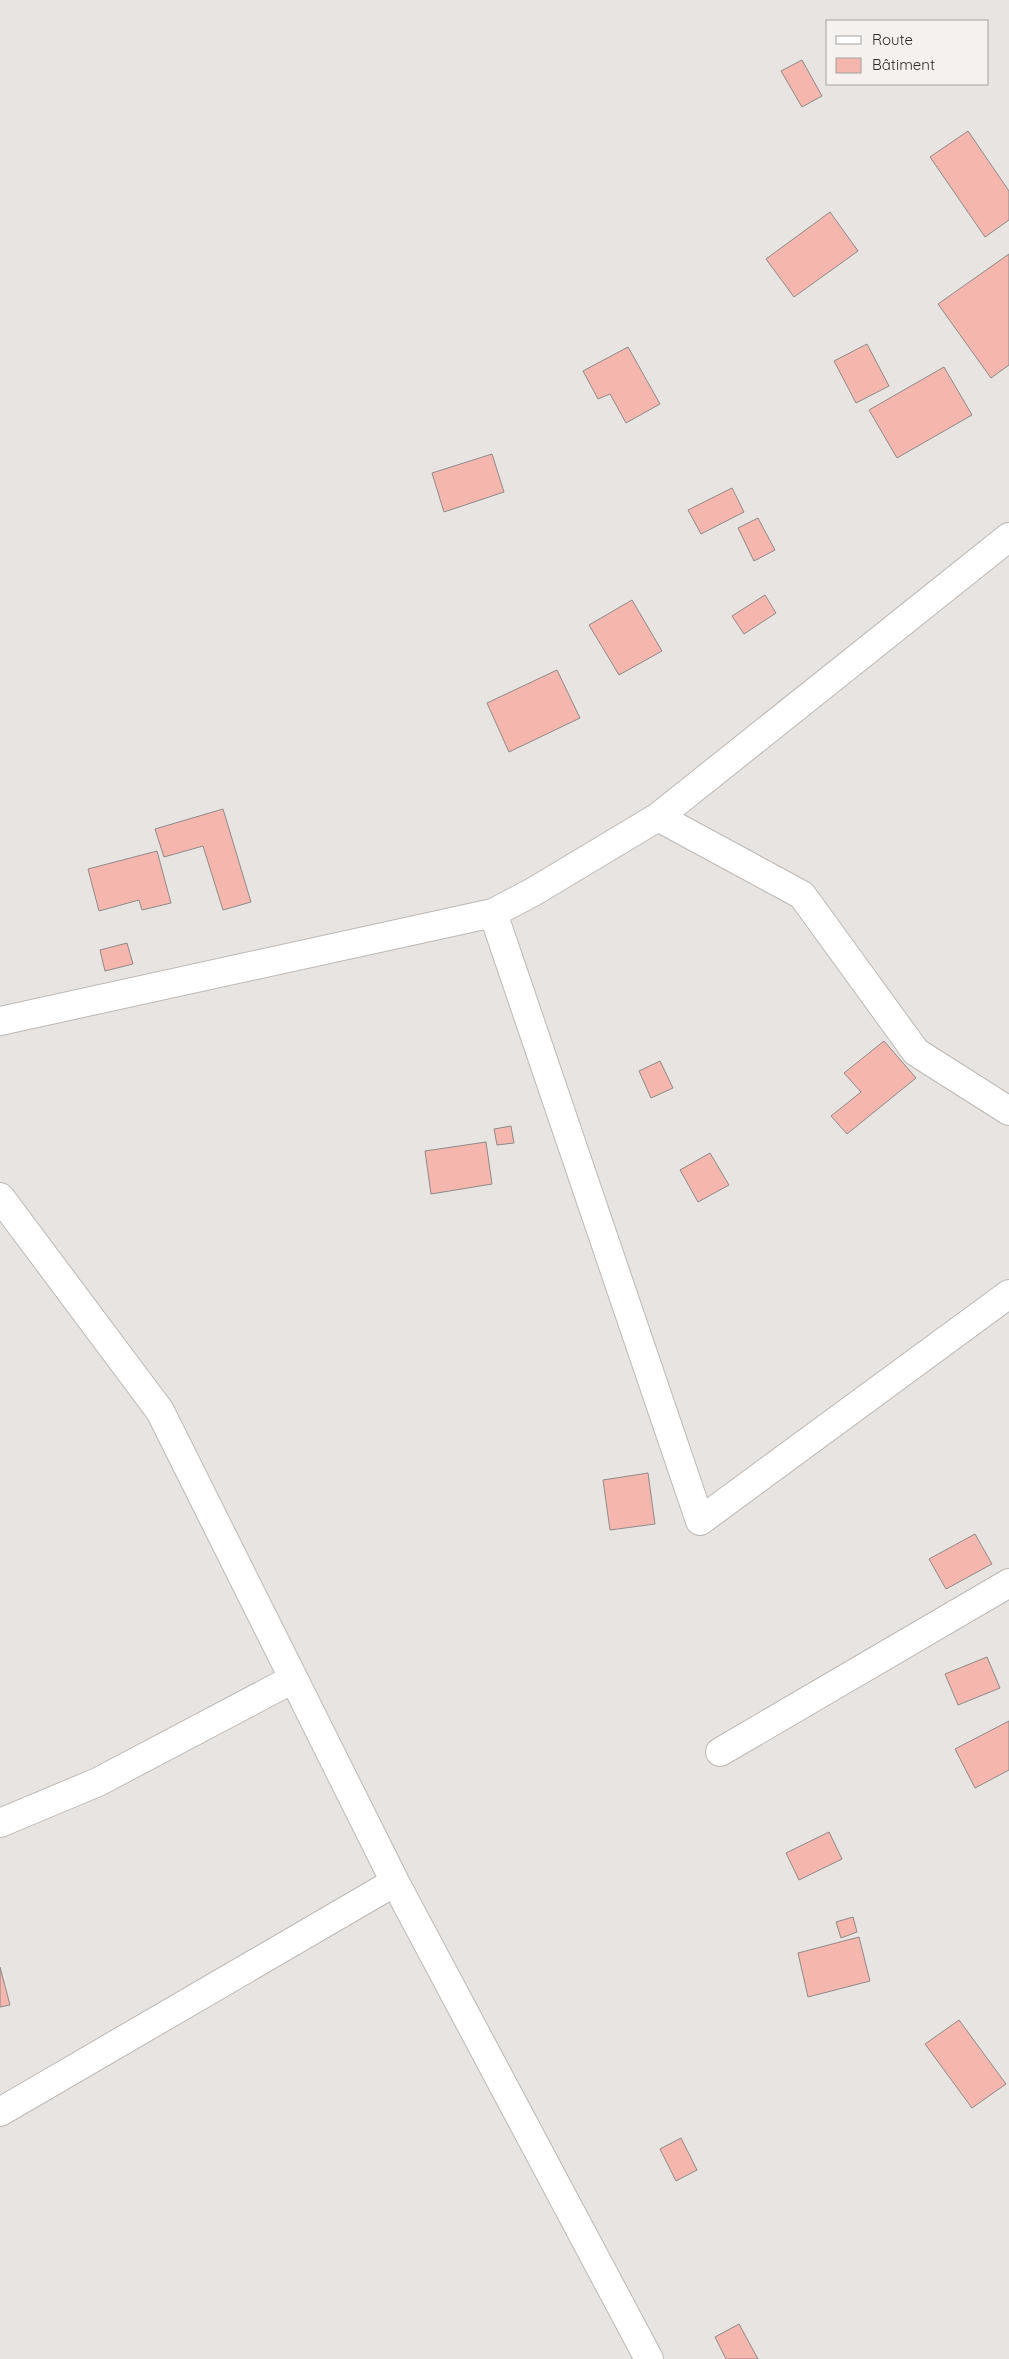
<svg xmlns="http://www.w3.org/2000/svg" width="1009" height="2359" viewBox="0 0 1009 2359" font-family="Quicksand,sans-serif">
	<rect width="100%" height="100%" fill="#e7e4e1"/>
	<path fill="#f5b6ae" stroke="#8e8a89" d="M 802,60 L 822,96 L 802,107 L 781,71 Z
		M 968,131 L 1009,191 L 1009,220 L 985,237 L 930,157 Z
		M 830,212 L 858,251 L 794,297 L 766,259 Z
		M 1009,254 L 1009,365 L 991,378 L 938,304 Z
		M 867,344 L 889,386 L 856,403 L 834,361 Z
		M 628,347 L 660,404 L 626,423 L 610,394 L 598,399 L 583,371 Z
		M 944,367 L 972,415 L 897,458 L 869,410 Z
		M 492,454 L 504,492 L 444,512 L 432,473 Z
		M 732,488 L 744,512 L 701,534 L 688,510 Z
		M 758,518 L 775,550 L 754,561 L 738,528 Z
		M 765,595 L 776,613 L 744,634 L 732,616 Z
		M 632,600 L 662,651 L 619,675 L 589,625 Z
		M 557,670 L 580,718 L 509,752 L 487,703 Z
		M 223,809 L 251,902 L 223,910 L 203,846 L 164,857 L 155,829 Z
		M 157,851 L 171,903 L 142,910 L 139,900 L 99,911 L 88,869 Z
		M 127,943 L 133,964 L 105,971 L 100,950 Z
		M 884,1041 L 916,1078 L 847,1134 L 831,1116 L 861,1092 L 844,1073 Z
		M 660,1061 L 673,1088 L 651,1098 L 639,1071 Z
		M 511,1126 L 514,1143 L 497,1145 L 494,1129 Z
		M 486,1142 L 492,1184 L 431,1194 L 425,1151 Z
		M 710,1153 L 729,1185 L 698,1202 L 680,1170 Z
		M 648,1473 L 655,1524 L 610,1530 L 603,1480 Z
		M 975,1534 L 992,1564 L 946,1589 L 929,1559 Z
		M 987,1657 L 1000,1688 L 958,1705 L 945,1674 Z
		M 1009,1721 L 1009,1770 L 975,1788 L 955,1749 Z
		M 829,1832 L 842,1859 L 799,1880 L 786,1853 Z
		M 853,1917 L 857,1932 L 841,1938 L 836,1922 Z
		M 859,1937 L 870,1981 L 808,1997 L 798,1953 Z
		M 0,1967 L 10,2005 L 0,2007 Z
		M 959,2020 L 1006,2084 L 972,2108 L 925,2044 Z
		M 681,2138 L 697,2170 L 676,2181 L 660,2149 Z
		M 739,2324 L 758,2359 L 726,2359 L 715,2337 Z"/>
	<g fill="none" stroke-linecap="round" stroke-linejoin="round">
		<g stroke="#bcb8b5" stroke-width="30">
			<path id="minor" d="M 658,817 L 802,895 L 916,1052 L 1009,1111
				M 493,913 L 700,1521 L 1009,1294
				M 0,1021 L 493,913 L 533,892 L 658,817 L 1009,537
				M 0,1197 L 160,1411 L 395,1882 L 649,2359
				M 720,1752 L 1009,1583
				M 0,1823 L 98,1782 L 293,1679
				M 0,2112 L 395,1882"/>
		</g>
		<use href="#minor" stroke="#fff" stroke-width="28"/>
	</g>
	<rect x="826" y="20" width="162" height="65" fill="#f5f1ee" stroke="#a5a19f"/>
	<rect x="836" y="36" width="25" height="8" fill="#ffffff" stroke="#a5a19f"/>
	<text x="872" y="45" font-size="15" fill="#2c2a29">Route</text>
	<rect x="836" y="58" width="25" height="15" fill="#f5b6ae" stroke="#a5a19f"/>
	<text x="872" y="70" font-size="15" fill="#2c2a29">Bâtiment</text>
</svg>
